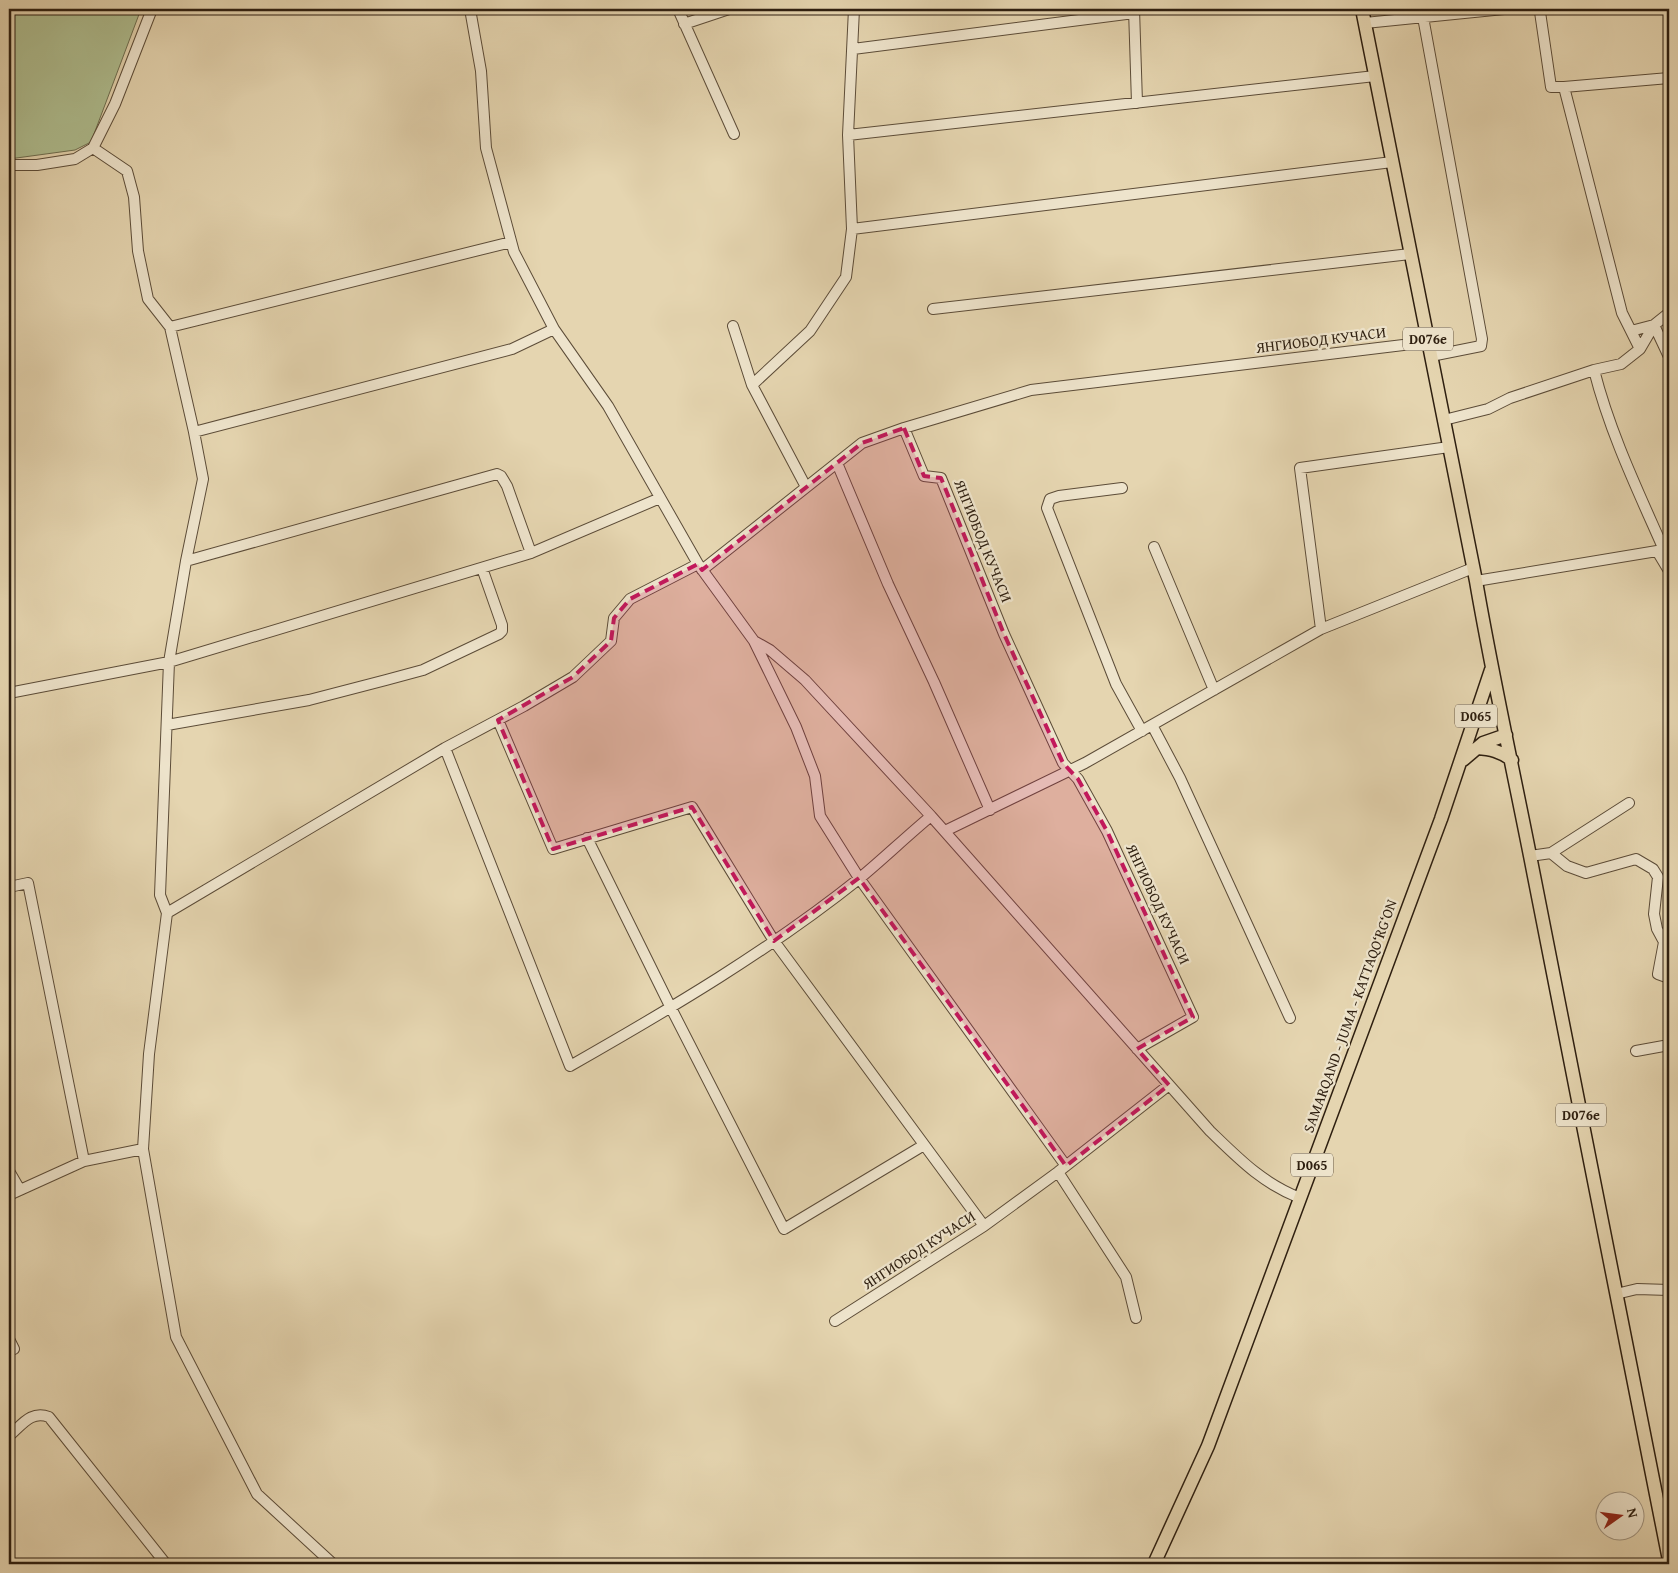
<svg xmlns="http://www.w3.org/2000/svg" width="1678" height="1573" viewBox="0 0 1678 1573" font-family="'Gentium Book Plus',serif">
	<rect width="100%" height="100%" fill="#e5d5b0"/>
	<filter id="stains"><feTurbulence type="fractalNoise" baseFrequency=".004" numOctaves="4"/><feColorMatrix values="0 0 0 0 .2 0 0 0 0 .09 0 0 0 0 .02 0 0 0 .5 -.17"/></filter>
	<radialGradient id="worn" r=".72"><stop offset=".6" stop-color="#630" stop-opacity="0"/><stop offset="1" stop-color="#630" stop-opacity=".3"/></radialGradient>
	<path fill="#afbe90" stroke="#6e6e50" d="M 9,9 L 141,9 L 91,142 L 75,150 L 9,159 Z"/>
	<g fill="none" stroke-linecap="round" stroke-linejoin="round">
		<g stroke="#5c4c38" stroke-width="12">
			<path id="minor" d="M 470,9 L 481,71 L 486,148 L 514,252 L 554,329 L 608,406 L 698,564 L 754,641 L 770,650 L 805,680 L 931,816 L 1210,1131 C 1239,1159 1262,1183 1300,1198
				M 678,9 L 734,134
				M 1134,9 L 1137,103
				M 1537,9 L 1540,12 L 1551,87 L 1564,87 L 1669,78
				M 1423,17 L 1482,339 L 1481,346 L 1431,356
				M 1365,23 L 1504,9
				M 684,24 L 729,9
				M 853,49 L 1134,13
				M 1564,87 L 1622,313 L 1631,331
				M 848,135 L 1375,76
				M 93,148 L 127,171 L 134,197 L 138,251 L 148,299 L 170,327 L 194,432 L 203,479 L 186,561 L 169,662 L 160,895 L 167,913 L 149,1054 L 143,1149 L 176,1337 L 257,1494 L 333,1564
				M 9,164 L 12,165 L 37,165 L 75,159 L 93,148 L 115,104 L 152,9
				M 852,229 L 1392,162
				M 933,309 L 1410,254
				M 733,326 L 752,385
				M 170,327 L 511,242
				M 1640,349 L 1631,331 L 1654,325 L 1669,357
				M 1594,370 C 1610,433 1638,491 1664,550
				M 1444,420 L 1488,409 L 1510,398 L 1594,370 L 1621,364 L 1640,349 L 1654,325 L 1669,313
				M 904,428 L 924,476 L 941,478 L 1004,634 L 1063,763 L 1078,779 L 1107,831 L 1193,1017 L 1137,1049
				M 194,432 L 512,349 L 554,329
				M 837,463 L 888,584 L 934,682 L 990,810
				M 806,487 L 752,385 L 810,331 L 846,277 L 852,229 L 848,135 L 854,9
				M 1122,488 L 1059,496 L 1050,499 L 1047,508 L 1116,684 L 1142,731
				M 1154,547 L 1214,690
				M 1657,551 L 1669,571
				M 186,561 L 497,474 L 501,476 L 507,486 L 531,553
				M 698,564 L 630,599 L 614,618 L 611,641 L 573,677 L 524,706 L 445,748 L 570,1066 C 670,1009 770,950 860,878 C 884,858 907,836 931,816
				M 702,570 L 862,443 L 904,428 L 1031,390 L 1428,342
				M 1476,581 L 1669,549
				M 1321,629 L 1300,468 L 1449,447
				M 754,641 L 796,727 L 815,776 L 820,816 L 859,878 L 1066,1166
				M 9,693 L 169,662 L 531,553 L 660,498
				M 498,720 L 553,849 L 692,807 L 774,941 L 984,1226
				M 167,725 L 309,700 L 386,680 L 423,670 L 499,634 L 502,631 L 502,625 L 482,568
				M 1152,725 L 1180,778 L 1290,1018
				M 945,831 L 1085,763 L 1321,629 L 1473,568
				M 587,838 L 671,1008 L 784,1229 L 924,1145
				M 1551,853 L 1567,866 L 1586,873 L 1636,859 L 1653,869 L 1658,877 L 1654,914 L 1657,929 L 1664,942 L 1658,974 L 1669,978
				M 1530,856 L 1551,853 L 1629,803
				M 9,887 L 28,883 L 84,1161
				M 167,913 L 445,748
				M 1636,1051 L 1669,1045
				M 9,1171 L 20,1190
				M 1058,1172 L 1126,1277 L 1136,1318
				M 9,1195 L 84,1161 L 143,1149
				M 1616,1294 L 1637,1289 L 1669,1290
				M 835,1321 L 984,1226 L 1058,1172 L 1169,1085
				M 9,1339 L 14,1349
				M 9,1436 C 22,1425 31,1410 49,1417 L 166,1564"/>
		</g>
		<g stroke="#2e1f10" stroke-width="15">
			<path id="major" d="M 1362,9 L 1476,581 C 1493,680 1515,778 1534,876 C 1579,1104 1623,1332 1669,1560
				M 1477,748 C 1491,749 1500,751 1512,760
				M 1463,760 L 1483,743 L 1506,735
				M 1154,1564 L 1208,1446 L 1441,819 L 1491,670"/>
		</g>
		<use href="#minor" stroke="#eee4cc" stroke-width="10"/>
		<use href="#major" stroke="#e5d5b0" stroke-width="12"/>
	</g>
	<path fill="#c2185b" fill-opacity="0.2" stroke="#c2185b" stroke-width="4" stroke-dasharray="10 6" stroke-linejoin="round" d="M 904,428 L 924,476 L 941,478 L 1004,634 L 1063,763 L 1078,779 L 1107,831 L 1193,1017 L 1137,1049 L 1169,1085 L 1066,1166 L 859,878 L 774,941 L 692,807 L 553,849 L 498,720 L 573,677 L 611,641 L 614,618 L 630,599 L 698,564 L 702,570 L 862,443 Z"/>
	<g text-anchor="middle" stroke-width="4.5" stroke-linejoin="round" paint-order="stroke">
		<g fill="#eee4cc" stroke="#685a48" stroke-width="1">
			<rect x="1403" y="327.5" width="50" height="23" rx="4"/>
			<rect x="1455" y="704.5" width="42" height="23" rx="4"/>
			<rect x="1556" y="1103.5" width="50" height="23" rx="4"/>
			<rect x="1291" y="1153.5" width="42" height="23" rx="4"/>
		</g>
		<g font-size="14" font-weight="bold" fill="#2e1f10">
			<text x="1428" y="344">D076e</text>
			<text x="1476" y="721">D065</text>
			<text x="1581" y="1120">D076e</text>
			<text x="1312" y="1170">D065</text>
		</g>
		<g font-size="15" fill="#2e1f10" stroke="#eee4cc">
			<text transform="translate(1321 340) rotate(-7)" y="5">ЯНГИОБОД КУЧАСИ</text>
			<text transform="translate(983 541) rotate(68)" y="5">ЯНГИОБОД КУЧАСИ</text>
			<text transform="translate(1158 904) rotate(65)" y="5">ЯНГИОБОД КУЧАСИ</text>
			<text transform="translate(1350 1016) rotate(-70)" y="5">SAMARQAND - JUMA - KATTAQO‘RG‘ON</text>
			<text transform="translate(919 1250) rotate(-33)" y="5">ЯНГИОБОД КУЧАСИ</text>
		</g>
	</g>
	<rect width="1678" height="1573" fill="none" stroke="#e5d5b0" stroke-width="30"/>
	<rect x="10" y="10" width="1658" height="1553" fill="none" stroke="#2e1f10" stroke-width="2.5"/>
	<rect x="15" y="15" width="1648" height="1543" fill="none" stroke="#2e1f10"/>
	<g transform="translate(1620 1516) rotate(76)"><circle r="24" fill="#eee4cc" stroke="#a19581"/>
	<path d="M0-4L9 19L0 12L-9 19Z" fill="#8f2418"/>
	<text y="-8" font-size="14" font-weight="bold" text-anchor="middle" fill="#2e1f10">N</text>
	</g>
	<rect width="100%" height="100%" filter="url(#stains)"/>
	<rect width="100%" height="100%" fill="url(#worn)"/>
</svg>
